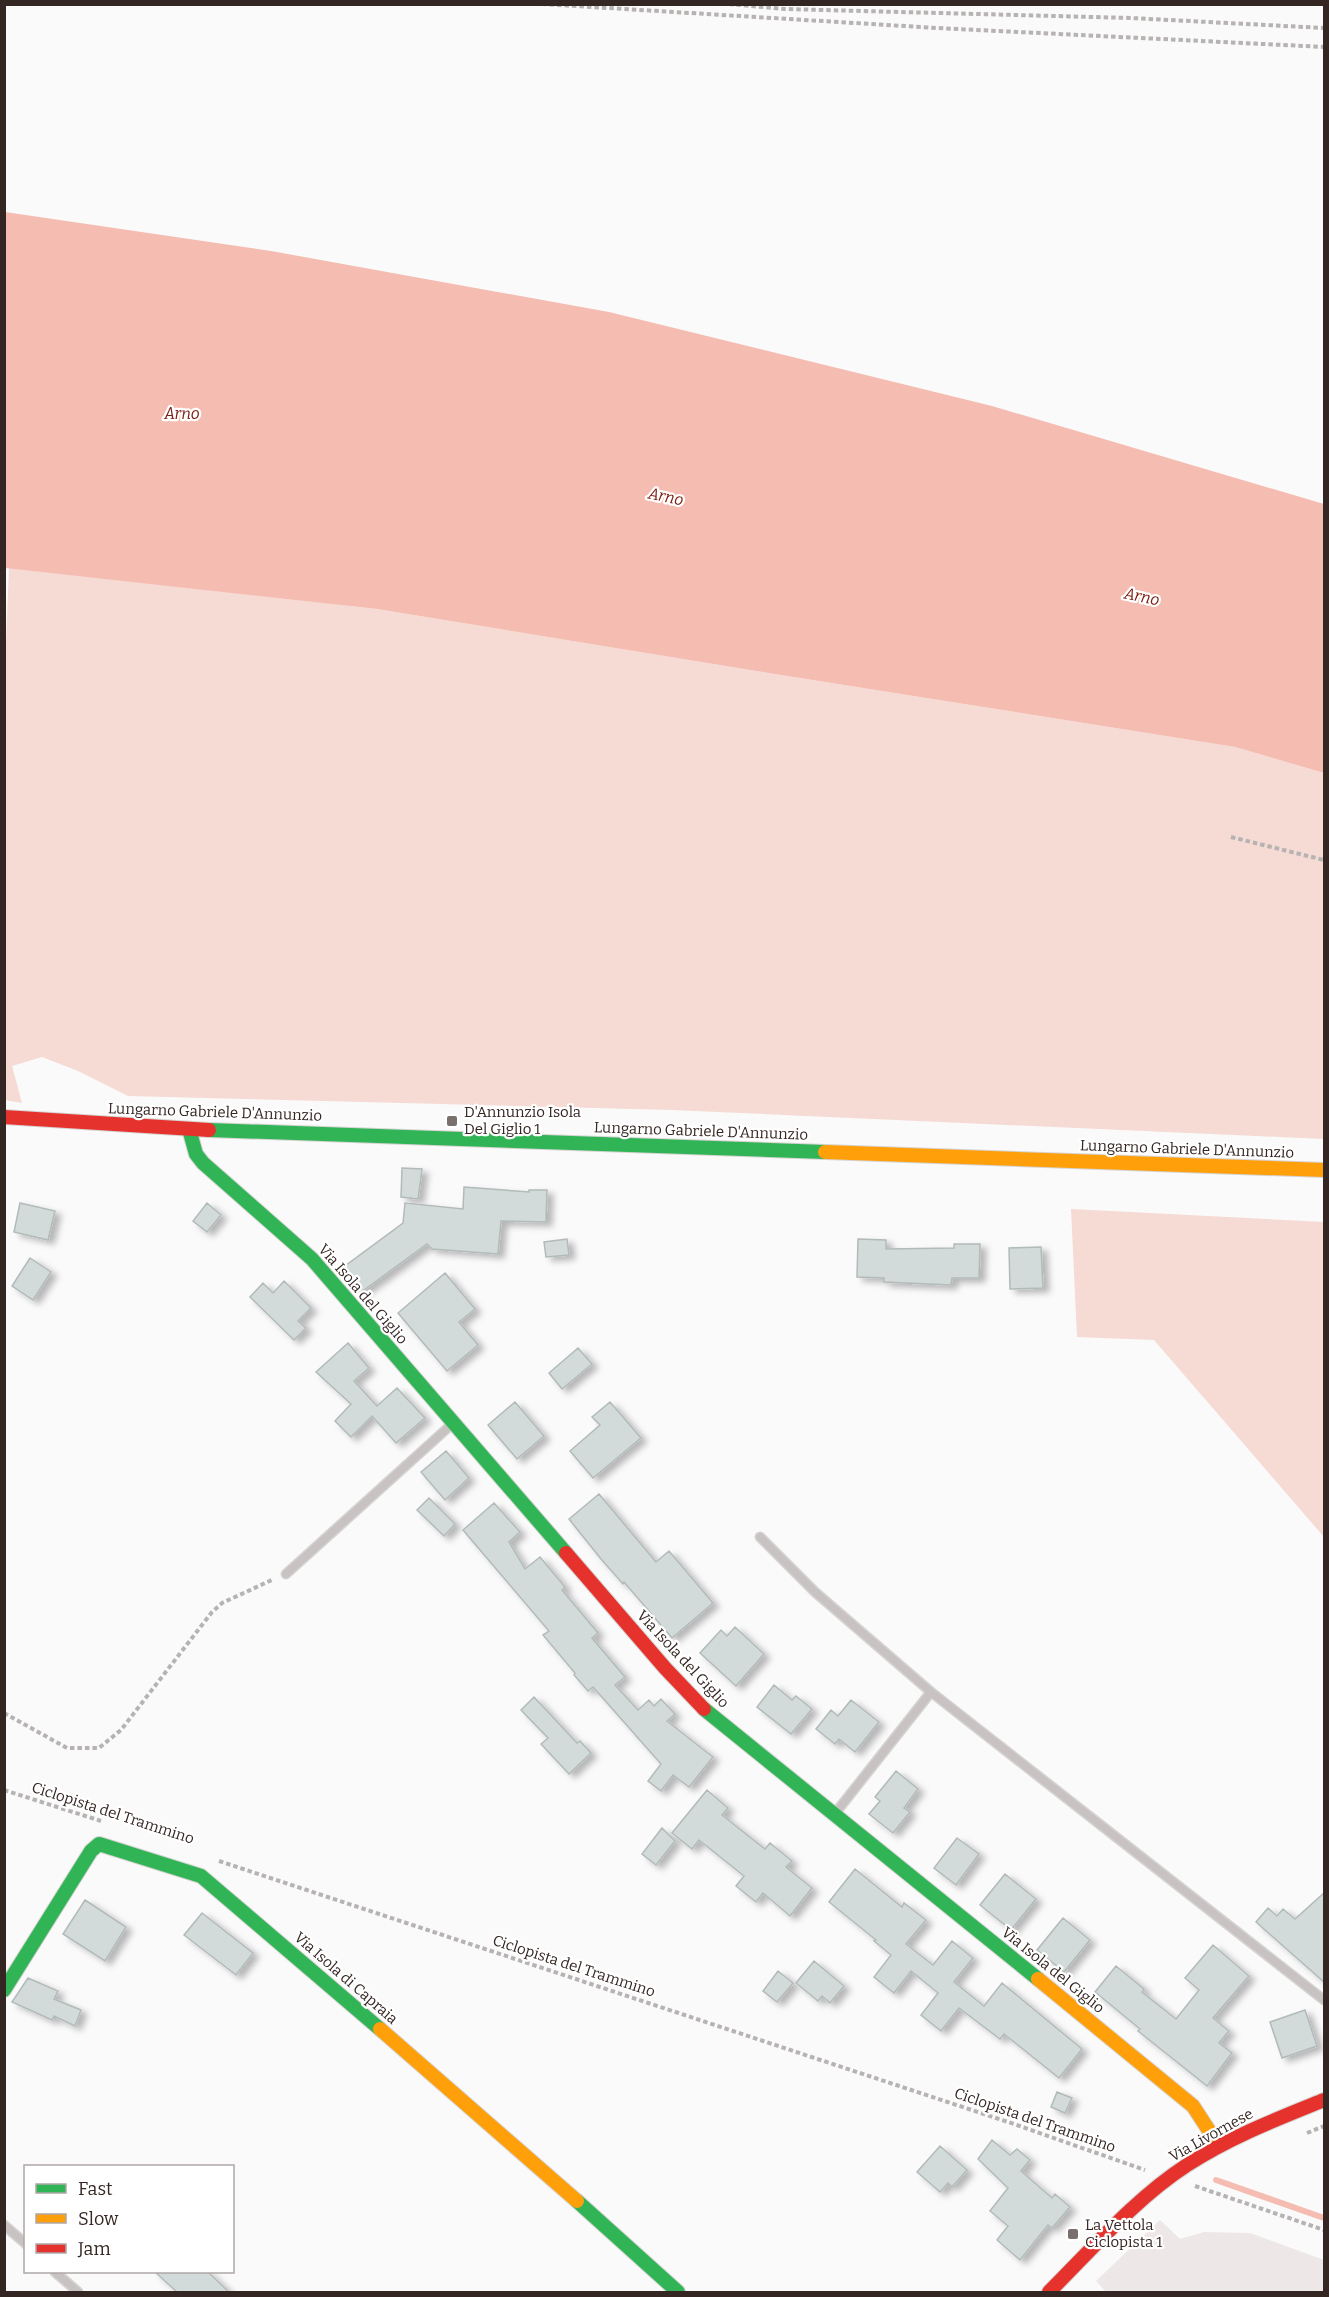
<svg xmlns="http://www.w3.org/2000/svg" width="1329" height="2297" viewBox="0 0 1329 2297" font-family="Bitter,serif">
	<defs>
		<filter id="shadow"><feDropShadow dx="6" dy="4" stdDeviation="3" flood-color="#0004"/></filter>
	</defs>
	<rect width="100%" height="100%" fill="#fafafa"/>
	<path fill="#ede8e7" d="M 1160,2220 L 1180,2239 L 1204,2232 L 1250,2233 L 1324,2260 L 1324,2292 L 1106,2292 L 1096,2281 Z"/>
	<path fill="#f6dad4" d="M 9,568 L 377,609 L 787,676 L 1235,747 L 1324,773 L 1324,1139 L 672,1110 L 128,1096 L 78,1071 L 42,1057 L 12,1066 L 22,1103 L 5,1100 L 4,691 Z
		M 1071,1209 L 1324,1222 L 1324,1537 L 1154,1340 L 1077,1337 Z"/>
	<path fill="#f5bdb2" d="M 5,212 L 271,251 L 609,312 L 992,406 L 1324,504 L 1324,773 L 1235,747 L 787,676 L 377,609 L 5,568 Z"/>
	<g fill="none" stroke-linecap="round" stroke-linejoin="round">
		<path stroke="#f5bdb2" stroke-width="6" d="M 1216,2180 L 1324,2218"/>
	</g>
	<path fill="#d2dada" stroke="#b2baba" stroke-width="1.5" filter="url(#shadow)" d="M 402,1168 L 422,1169 L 418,1199 L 401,1197 Z
		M 464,1187 L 529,1192 L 529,1190 L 547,1190 L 546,1222 L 501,1221 L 498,1254 L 432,1249 L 427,1244 L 360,1293 L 341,1269 L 403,1223 L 405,1203 L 463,1209 Z
		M 20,1203 L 55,1211 L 48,1240 L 14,1232 Z
		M 207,1203 L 221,1215 L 207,1232 L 193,1221 Z
		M 567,1239 L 569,1255 L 546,1257 L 544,1242 Z
		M 858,1239 L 886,1240 L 886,1249 L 954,1248 L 954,1244 L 980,1244 L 979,1278 L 952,1278 L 951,1285 L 884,1282 L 884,1278 L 857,1277 Z
		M 1041,1247 L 1043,1288 L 1010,1289 L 1009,1248 Z
		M 30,1258 L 51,1272 L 33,1300 L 12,1286 Z
		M 445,1273 L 475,1309 L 459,1322 L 478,1345 L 447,1371 L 398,1313 Z
		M 284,1281 L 311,1308 L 298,1321 L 306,1328 L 294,1340 L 250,1297 L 263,1283 L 273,1293 Z
		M 348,1343 L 369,1368 L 354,1381 L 377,1406 L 397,1388 L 425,1418 L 396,1443 L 372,1416 L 351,1437 L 335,1421 L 351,1404 L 316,1372 Z
		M 578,1348 L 592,1364 L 562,1389 L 549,1373 Z
		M 515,1402 L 544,1436 L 517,1459 L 488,1425 Z
		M 610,1402 L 641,1438 L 593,1478 L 570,1451 L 600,1425 L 592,1417 Z
		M 446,1451 L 469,1478 L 445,1500 L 421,1472 Z
		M 599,1494 L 656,1562 L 669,1551 L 713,1603 L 672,1638 L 624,1582 L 623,1584 L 601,1559 L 569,1519 Z
		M 429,1498 L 455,1524 L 444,1536 L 417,1510 Z
		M 494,1503 L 520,1532 L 509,1542 L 525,1569 L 540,1557 L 565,1587 L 562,1590 L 598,1633 L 592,1638 L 625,1677 L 615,1685 L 638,1710 L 649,1700 L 654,1706 L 661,1699 L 675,1714 L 667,1721 L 713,1757 L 689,1787 L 673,1775 L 661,1791 L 648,1781 L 661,1764 L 593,1687 L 588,1691 L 574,1675 L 575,1673 L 543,1635 L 549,1631 L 463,1530 Z
		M 735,1627 L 764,1654 L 736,1686 L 700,1653 L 721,1630 L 727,1636 Z
		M 774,1685 L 792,1700 L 796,1696 L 812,1709 L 791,1734 L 757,1707 Z
		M 534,1697 L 577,1743 L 580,1741 L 591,1753 L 569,1774 L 541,1744 L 548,1738 L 521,1710 Z
		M 851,1700 L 879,1722 L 855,1752 L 839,1739 L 835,1744 L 816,1729 L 831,1710 L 838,1716 Z
		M 896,1771 L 918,1789 L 904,1808 L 910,1812 L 893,1833 L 869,1814 L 880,1801 L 875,1797 Z
		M 707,1790 L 728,1808 L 722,1815 L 765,1849 L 770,1843 L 792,1861 L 786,1867 L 812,1888 L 790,1916 L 763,1893 L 756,1902 L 736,1886 L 744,1876 L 699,1840 L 692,1849 L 672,1833 Z
		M 662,1828 L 675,1841 L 656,1865 L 642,1854 Z
		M 957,1838 L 979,1854 L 956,1885 L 934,1868 Z
		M 855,1869 L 902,1907 L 904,1903 L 926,1920 L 906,1944 L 933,1965 L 952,1941 L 973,1958 L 954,1982 L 984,2006 L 1002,1983 L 1082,2049 L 1059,2078 L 1004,2034 L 1000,2039 L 959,2008 L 941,2031 L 921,2015 L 938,1993 L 911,1971 L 894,1993 L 874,1977 L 891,1955 L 874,1941 L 876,1940 L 829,1902 Z
		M 1005,1874 L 1036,1899 L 1011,1930 L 980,1905 Z
		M 1324,1893 L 1324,1982 L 1256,1922 L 1268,1908 L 1277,1916 L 1283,1909 L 1295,1919 Z
		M 85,1900 L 126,1927 L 105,1961 L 63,1934 Z
		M 202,1913 L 253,1953 L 236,1975 L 184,1935 Z
		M 1063,1918 L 1090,1940 L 1064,1972 L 1037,1950 Z
		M 1213,1945 L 1249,1976 L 1213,2018 L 1229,2031 L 1219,2043 L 1232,2053 L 1207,2086 L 1138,2031 L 1140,2029 L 1095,1992 L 1116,1966 L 1144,1989 L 1142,1992 L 1176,2019 L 1199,1990 L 1185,1978 Z
		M 814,1961 L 844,1986 L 830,2003 L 822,1996 L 818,2001 L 796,1983 Z
		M 778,1971 L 793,1983 L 777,2002 L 763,1991 Z
		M 28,1978 L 58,1991 L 54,1999 L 81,2010 L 75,2026 L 54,2016 L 52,2020 L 12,2002 Z
		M 1305,2010 L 1317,2046 L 1282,2058 L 1270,2022 Z
		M 1057,2092 L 1072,2098 L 1065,2113 L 1051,2107 Z
		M 992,2140 L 1010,2155 L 1017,2149 L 1030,2160 L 1021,2171 L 1052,2198 L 1055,2194 L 1070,2207 L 1052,2228 L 1048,2225 L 1020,2260 L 997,2240 L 1008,2226 L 990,2211 L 1008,2188 L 978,2159 Z
		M 940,2146 L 967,2170 L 952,2187 L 948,2183 L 940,2192 L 917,2172 Z
		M 154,2271 L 207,2271 L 229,2292 L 177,2292 Z"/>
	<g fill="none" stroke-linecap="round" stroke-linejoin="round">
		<g stroke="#d6d4d3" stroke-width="11">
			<path id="lane" d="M 760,1537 L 815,1592 L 931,1692 L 1324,2000
				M 286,1574 L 452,1424
				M 837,1811 L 931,1692
				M 4,2225 L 26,2244
				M 55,2272 L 78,2292"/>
		</g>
		<g stroke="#d6d4d3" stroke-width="16">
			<path id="fast" d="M 189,1129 L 196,1154 L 203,1163 L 312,1259 L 566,1553
				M 209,1130 L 825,1152
				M 704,1709 L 1038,1979
				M 4,1990 L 91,1851 L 99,1844 L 201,1876 L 380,2029
				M 577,2201 L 678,2292"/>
		</g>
		<g stroke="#d6d4d3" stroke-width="16">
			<path id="slow" d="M 825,1152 L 1324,1170
				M 1038,1979 L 1193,2106 L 1219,2146
				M 380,2029 L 577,2201"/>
		</g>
		<g stroke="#d6d4d3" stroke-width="16">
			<path id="jam" d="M 4,1117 L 209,1130
				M 566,1553 L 665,1668 L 704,1709
				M 1049,2292 C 1093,2248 1135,2199 1187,2165 C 1230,2137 1277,2119 1324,2100"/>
		</g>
		<path stroke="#b6b3b2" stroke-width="4" stroke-dasharray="4.5 3" stroke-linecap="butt" d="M 542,4 L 937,28 L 1324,47
			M 729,4 L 785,9 L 1131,18 L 1324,28
			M 1231,837 L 1324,860
			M 4,1713 L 67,1748 L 99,1748 L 121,1730 L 212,1612 L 222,1603 L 274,1579
			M 4,1790 L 101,1821
			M 219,1861 L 1008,2122 L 1145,2170
			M 1307,2133 L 1324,2126
			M 1195,2186 L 1324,2230"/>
		<use href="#lane" stroke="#c8c3c2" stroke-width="8"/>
		<use href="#fast" stroke="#30b455" stroke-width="14"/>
		<use href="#slow" stroke="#ff9f0a" stroke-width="14"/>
		<use href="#jam" stroke="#e5322d" stroke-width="14"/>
	</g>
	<g fill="#79706e" stroke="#fff" stroke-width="2">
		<rect x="446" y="1115" width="12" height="12" rx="3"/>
		<rect x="1067" y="2228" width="12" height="12" rx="3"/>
	</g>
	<g text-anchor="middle" stroke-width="4.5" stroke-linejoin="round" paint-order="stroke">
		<g font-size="15" fill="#342623" stroke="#fff">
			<text transform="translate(215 1112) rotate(2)" y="5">Lungarno Gabriele D'Annunzio</text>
			<text transform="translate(701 1131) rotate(2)" y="5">Lungarno Gabriele D'Annunzio</text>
			<text transform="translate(1187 1149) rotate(2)" y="5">Lungarno Gabriele D'Annunzio</text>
			<text transform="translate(363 1294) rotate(49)" y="5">Via Isola del Giglio</text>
			<text transform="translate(683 1659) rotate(47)" y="5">Via Isola del Giglio</text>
			<text transform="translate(113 1813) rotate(18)" y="5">Ciclopista del Trammino</text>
			<text transform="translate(574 1966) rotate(18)" y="5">Ciclopista del Trammino</text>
			<text transform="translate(1053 1970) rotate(39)" y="5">Via Isola del Giglio</text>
			<text transform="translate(346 1978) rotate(41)" y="5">Via Isola di Capraia</text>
			<text transform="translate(1035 2120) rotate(19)" y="5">Ciclopista del Trammino</text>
			<text transform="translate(1211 2135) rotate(-29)" y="5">Via Livornese</text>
		</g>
		<g font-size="15" fill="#342623" stroke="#fff" text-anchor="start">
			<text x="464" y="1117">D'Annunzio Isola<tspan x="464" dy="17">Del Giglio 1</tspan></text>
			<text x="1085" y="2230">La Vettola<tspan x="1085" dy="17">Ciclopista 1</tspan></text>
		</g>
		<g font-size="16" font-style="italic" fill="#7d2013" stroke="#fff">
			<text x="182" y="419">Arno</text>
			<text transform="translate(666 496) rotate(12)" y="6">Arno</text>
			<text transform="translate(1142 596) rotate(12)" y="6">Arno</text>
		</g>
	</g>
	<rect width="1329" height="2297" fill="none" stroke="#342623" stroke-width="12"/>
	<rect x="24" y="2165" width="210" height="108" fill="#ffffff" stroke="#aea8a7" stroke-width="1.5"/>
	<rect x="36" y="2184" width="30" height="9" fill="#30b455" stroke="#aea8a7" stroke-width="1.5"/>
	<text x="78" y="2195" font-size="18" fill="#342623">Fast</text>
	<rect x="36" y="2214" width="30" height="9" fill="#ff9f0a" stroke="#aea8a7" stroke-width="1.5"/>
	<text x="78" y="2225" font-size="18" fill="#342623">Slow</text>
	<rect x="36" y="2244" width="30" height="9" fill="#e5322d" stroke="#aea8a7" stroke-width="1.5"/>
	<text x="78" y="2255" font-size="18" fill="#342623">Jam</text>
</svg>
